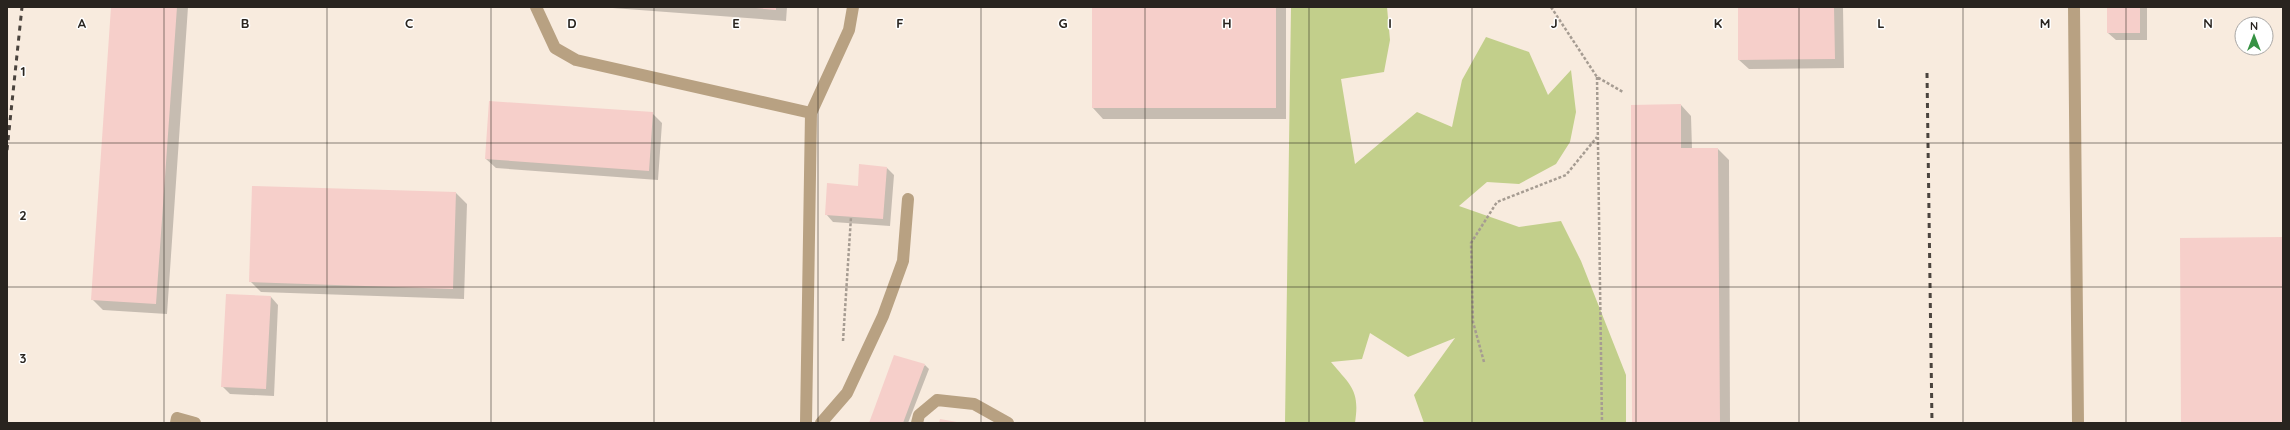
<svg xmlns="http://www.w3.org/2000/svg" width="2290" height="430" viewBox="0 0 2290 430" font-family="Quicksand,sans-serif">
	<rect width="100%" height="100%" fill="#f8ebde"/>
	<path fill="#c2cf8b" d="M 1291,7 L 1387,7 L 1390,40 L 1384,72 L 1341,79 L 1355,164 L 1417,112 L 1452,127 L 1462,80 L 1486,37 L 1529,52 L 1548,95 L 1571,70 L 1576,112 L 1570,142 L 1556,164 L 1519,184 L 1487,182 L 1459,206 L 1519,227 L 1561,221 L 1581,261 L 1626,375 L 1626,423 L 1424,423 L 1414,395 L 1455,338 L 1408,357 L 1370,333 L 1362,359 L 1331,362 C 1351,386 1360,390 1355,423 L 1285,423 Z"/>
	<path fill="#0003" d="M 112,7 L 188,7 L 167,314 L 103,310 L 92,299 Z
		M 599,7 L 787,7 L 786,21 Z
		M 1093,7 L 1286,7 L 1286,119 L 1103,119 L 1093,108 Z
		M 1739,7 L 1843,7 L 1844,68 L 1749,69 L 1739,60 Z
		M 2108,7 L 2147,7 L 2147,40 L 2116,40 L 2108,33 Z
		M 1681,105 L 1691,116 L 1692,149 L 1718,149 L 1729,160 L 1730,423 L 1633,423 Z
		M 652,113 L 662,123 L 658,180 L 496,168 L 486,159 Z
		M 887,168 L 894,175 L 890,226 L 833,222 L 826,214 L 859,187 Z
		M 456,193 L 467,204 L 464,299 L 261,292 L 250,281 Z
		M 227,295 L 271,297 L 278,305 L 274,396 L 230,394 L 222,386 Z
		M 925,365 L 929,369 L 908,423 L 871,423 Z"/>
	<path fill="#f6cfca" d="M 111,7 L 177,7 L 156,304 L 91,300 Z
		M 745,7 L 776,7 L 776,10 Z
		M 1092,7 L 1276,7 L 1276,108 L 1092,108 Z
		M 1738,7 L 1834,7 L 1835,59 L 1738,60 Z
		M 2107,7 L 2140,7 L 2140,33 L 2107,33 Z
		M 489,101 L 653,112 L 649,171 L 485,159 Z
		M 1681,104 L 1681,148 L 1718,148 L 1720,423 L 1632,423 L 1631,105 Z
		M 859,164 L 887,167 L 883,219 L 825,215 L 827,183 L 858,186 Z
		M 252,186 L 456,192 L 453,289 L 249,282 Z
		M 2283,237 L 2283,423 L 2181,423 L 2180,238 Z
		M 226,294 L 271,296 L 266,389 L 221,387 Z
		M 894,355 L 925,364 L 903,423 L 869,423 Z
		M 940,419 L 957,422 L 957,423 L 939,423 Z"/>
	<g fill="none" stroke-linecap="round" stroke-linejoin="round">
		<path stroke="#a69c92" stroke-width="2.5" stroke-dasharray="3 2" stroke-linecap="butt" d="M 1551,7 L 1597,77 L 1623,92
			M 1597,77 L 1602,423
			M 843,341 L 851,217
			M 1484,362 L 1473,322 L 1471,243 L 1497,202 L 1566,175 L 1597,137"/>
		<path stroke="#b8a182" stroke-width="12" d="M 536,7 L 555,48 L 576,60 L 811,113
			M 2074,7 L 2078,423
			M 176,423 L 177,418 L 195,423
			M 806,423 L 811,113 L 849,30 L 853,7
			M 821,423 L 847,393 L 883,316 L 903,261 L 908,199
			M 917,423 L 919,415 L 937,400 L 974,404 L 1008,423"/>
		<path stroke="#4a433d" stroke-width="3" stroke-dasharray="5 5" stroke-linecap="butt" d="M 1927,73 L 1932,423
			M 7,150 L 22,7"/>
	</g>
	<path fill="none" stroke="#29241f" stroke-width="1" stroke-opacity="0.55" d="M 164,7 L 164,423M 327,7 L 327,423M 491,7 L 491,423M 654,7 L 654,423M 818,7 L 818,423M 981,7 L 981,423M 1145,7 L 1145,423M 1309,7 L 1309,423M 1472,7 L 1472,423M 1636,7 L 1636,423M 1799,7 L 1799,423M 1963,7 L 1963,423M 2126,7 L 2126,423M 7,143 L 2283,143M 7,287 L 2283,287"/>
	<g font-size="13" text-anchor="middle" font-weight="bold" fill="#29241f" stroke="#fff" stroke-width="3" stroke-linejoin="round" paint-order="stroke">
		<text x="82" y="28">A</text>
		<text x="245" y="28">B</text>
		<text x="409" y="28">C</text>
		<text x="572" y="28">D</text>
		<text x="736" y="28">E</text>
		<text x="900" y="28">F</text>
		<text x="1063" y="28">G</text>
		<text x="1227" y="28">H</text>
		<text x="1390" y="28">I</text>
		<text x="1554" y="28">J</text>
		<text x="1718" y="28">K</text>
		<text x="1881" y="28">L</text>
		<text x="2045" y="28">M</text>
		<text x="2208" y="28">N</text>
		<text x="23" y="76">1</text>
		<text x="23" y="220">2</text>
		<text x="23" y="363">3</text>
	</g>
	<rect width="2290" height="430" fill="none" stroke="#29241f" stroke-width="16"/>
	<g transform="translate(2254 36)"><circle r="19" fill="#ffffff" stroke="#a9a7a5"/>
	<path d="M0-3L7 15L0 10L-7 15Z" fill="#369243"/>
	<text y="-6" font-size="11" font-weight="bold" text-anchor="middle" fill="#29241f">N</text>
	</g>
</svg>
